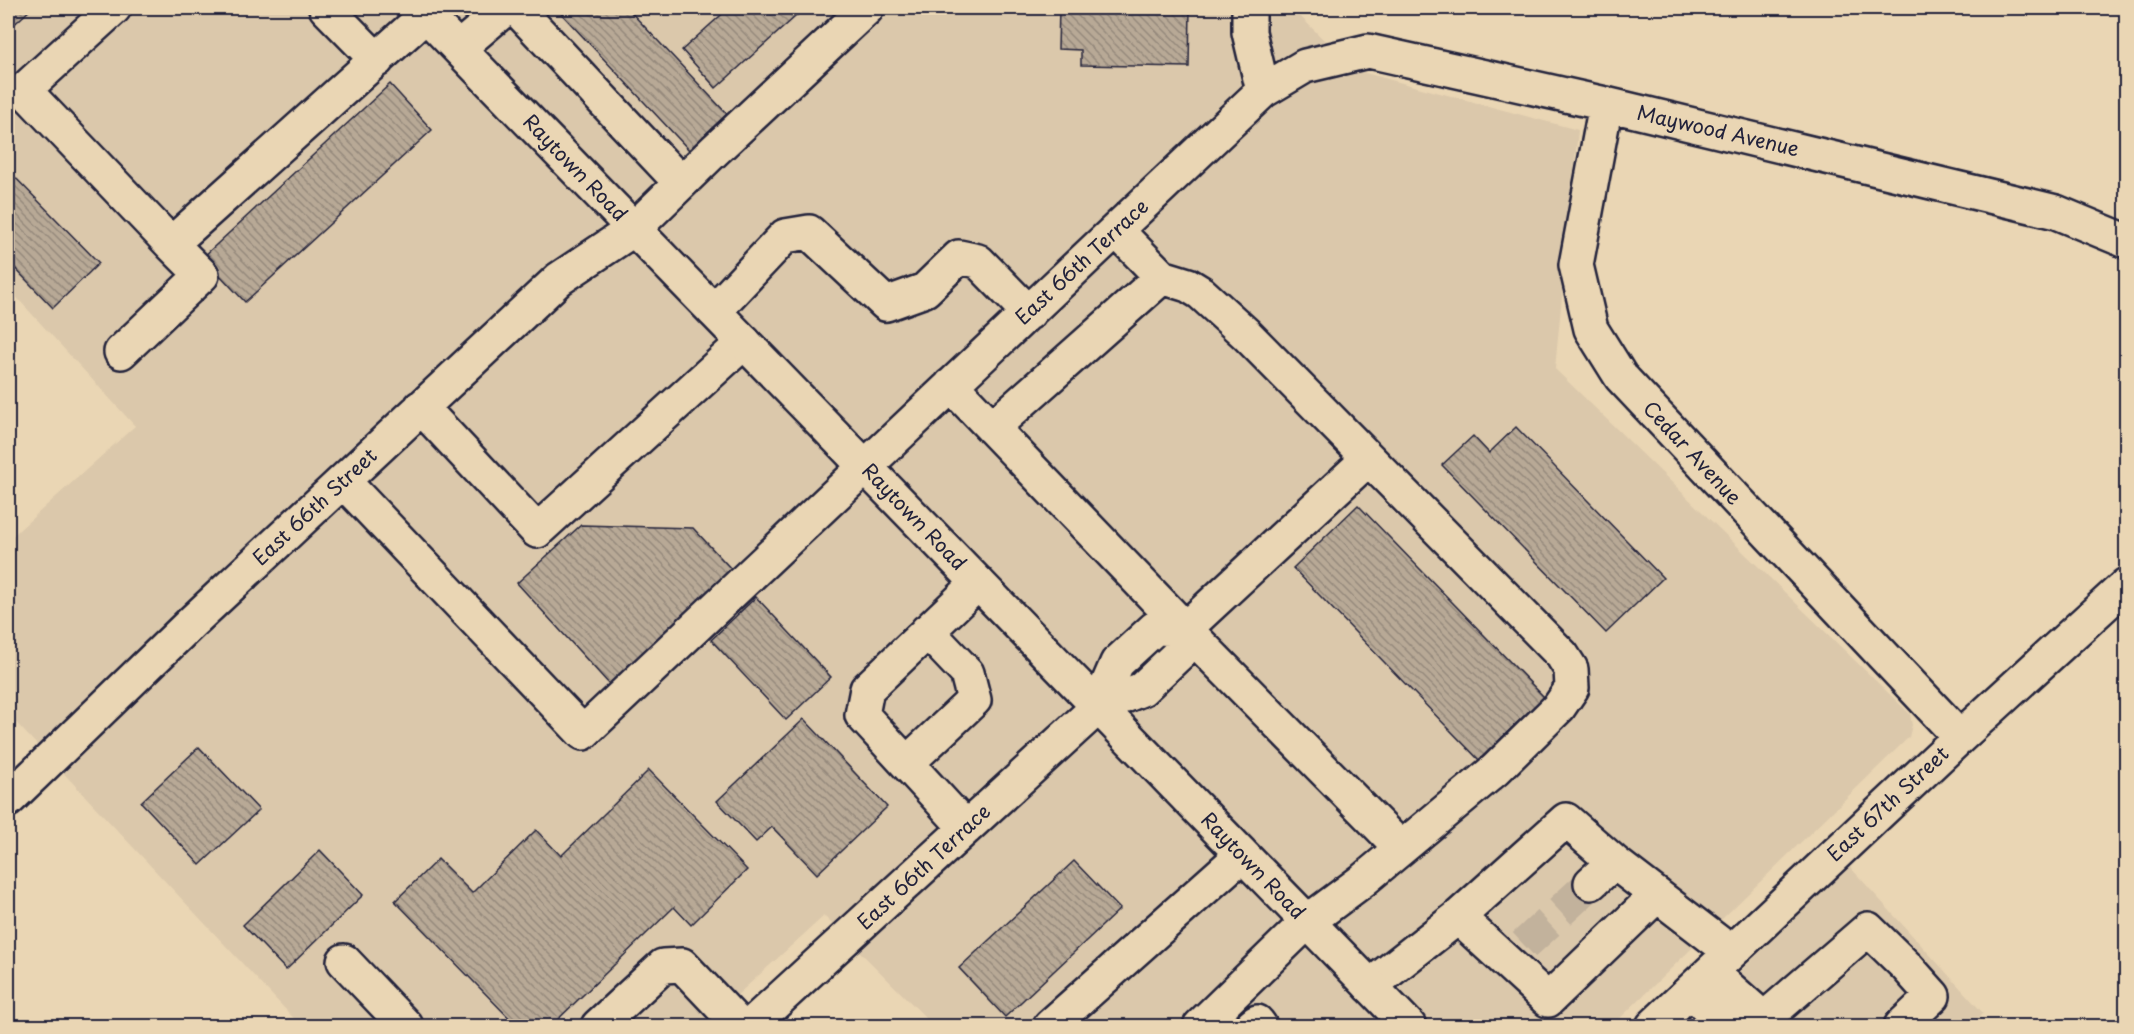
<svg xmlns="http://www.w3.org/2000/svg" width="2134" height="1034" viewBox="0 0 2134 1034" font-family="'Playpen Sans',sans-serif">
	<defs>
		<pattern id="building-back-hatch" width="6" height="6" patternUnits="userSpaceOnUse" patternTransform="scale(1.5)"><rect width="6" height="6" fill="#b8a996"/><path d="M-1 5l2 2M0 0l6 6M5-1l2 2" fill="none" stroke="#95897c"/></pattern>
	</defs>
	<rect width="100%" height="100%" fill="#ead6b4"/>
	<filter id="ink" filterUnits="userSpaceOnUse"><feTurbulence type="fractalNoise" baseFrequency=".0167" numOctaves="2"/><feDisplacementMap in="SourceGraphic" scale="12" xChannelSelector="R" yChannelSelector="G"/><feConvolveMatrix kernelMatrix="1 2 1 2 8 2 1 2 1" color-interpolation-filters="sRGB"/></filter>
	<g filter="url(#ink)">
		<path fill="#dbc8ab" d="M 8,8 L 1299,8 L 1298,14 L 1354,70 L 1578,130 L 1555,369 L 1910,714 L 1912,725 L 1909,737 L 1612,1026 L 934,1026 L 824,916 L 703,1026 L 301,1026 L 8,714 L 8,540 L 135,426 L 8,288 Z
			M 1849,866 L 1983,1013 L 1969,1026 L 1684,1026 Z"/>
		<path fill="url(#building-back-hatch)" stroke="#22223b" stroke-width="1.5" d="M 8,8 L 32,8 L 8,30 Z
			M 556,8 L 627,8 L 727,114 L 689,150 Z
			M 729,8 L 805,8 L 716,88 L 682,50 Z
			M 1059,8 L 1190,8 L 1189,67 L 1081,65 L 1081,50 L 1058,49 Z
			M 390,84 L 432,130 L 245,302 L 203,257 Z
			M 8,170 L 99,263 L 53,308 L 8,261 Z
			M 1516,427 L 1663,578 L 1606,633 L 1442,465 L 1473,436 L 1489,453 Z
			M 1358,505 L 1544,697 L 1479,760 L 1293,568 Z
			M 581,525 L 693,528 L 734,572 L 610,685 L 517,583 Z
			M 756,597 L 831,677 L 786,720 L 711,640 Z
			M 804,719 L 887,807 L 817,874 L 772,827 L 756,842 L 717,801 Z
			M 199,747 L 259,810 L 200,865 L 141,802 Z
			M 649,770 L 747,870 L 691,925 L 674,907 L 551,1026 L 517,1026 L 395,901 L 438,859 L 472,893 L 536,830 L 561,856 Z
			M 320,850 L 363,895 L 286,970 L 243,925 Z
			M 1074,861 L 1120,909 L 1005,1017 L 959,968 Z"/>
		<g fill="none" stroke-linecap="round" stroke-linejoin="round">
			<path stroke="#c2b29c" stroke-width="33" stroke-dasharray="33 16" stroke-linecap="butt" d="M 1524,945 L 1591,883"/>
			<g stroke="#22223b" stroke-width="38">
				<path id="minor" d="M 114,8 L 24,90 L 171,244 L 426,15
					M 326,8 L 377,60
					M 516,8 L 681,183
					M 1249,8 L 1249,32 L 1263,91
					M 459,48 L 506,8
					M 1606,104 L 1576,265 L 1591,329 L 1621,377 L 1960,737
					M 1116,230 L 1162,277 L 1188,285 L 1201,293 L 1246,334 L 1562,655 L 1571,669 L 1572,688 L 1559,707 L 1495,770 L 1362,881 L 1307,922 L 1200,1026
					M 714,311 L 785,236 L 809,232 L 886,304 L 925,290 L 959,257 L 978,261 L 1029,313
					M 121,352 L 202,275 L 171,244
					M 951,385 L 1185,629 L 1401,848
					M 421,407 L 537,531 L 744,342
					M 992,428 L 1162,277
					M 343,481 L 583,733 L 1263,91 L 1305,66 L 1368,51 L 1606,104 L 2056,212 L 2126,241
					M 1098,707 L 1117,663 L 1155,628 L 1185,629
					M 907,763 L 974,700 L 967,673 L 927,631
					M 8,800 L 192,622 L 559,279 L 634,229 L 714,151 L 867,8
					M 966,828 L 862,715 L 867,689 L 978,583
					M 1591,883 L 1614,862
					M 1458,917 L 1548,1000 L 1657,895
					M 344,961 L 406,1026
					M 1711,972 L 1764,1019 L 1868,929 L 1907,967 L 1933,996 L 1901,1026
					M 1370,986 L 1458,917 L 1566,820 L 1614,862 L 1731,952
					M 1692,990 L 1724,1026
					M 598,1026 L 663,966 L 682,965 L 740,1026
					M 750,1026 L 1098,707 L 1142,689 L 1182,651 L 1185,629 L 1368,459
					M 1050,1026 L 1242,855
					M 1252,1026 L 1257,1022 L 1260,1026
					M 1653,1026 L 1960,737 L 2126,585"/>
			</g>
			<g stroke="#22223b" stroke-width="38">
				<path id="major" d="M 419,8 L 1409,1026"/>
			</g>
			<use href="#minor" stroke="#ead6b4" stroke-width="33"/>
			<use href="#major" stroke="#ead6b4" stroke-width="33"/>
		</g>
	</g>
	<g text-anchor="middle" stroke-width="4.5" stroke-linejoin="round" paint-order="stroke">
		<g font-size="20" fill="#22223b" stroke="#ead6b4">
			<text transform="translate(1718 131) rotate(13)" y="7">Maywood Avenue</text>
			<text transform="translate(575 168) rotate(46)" y="7">Raytown Road</text>
			<text transform="translate(1082 262) rotate(-43)" y="7">East 66th Terrace</text>
			<text transform="translate(1692 453) rotate(47)" y="7">Cedar Avenue</text>
			<text transform="translate(315 507) rotate(-43)" y="7">East 66th Street</text>
			<text transform="translate(914 517) rotate(46)" y="7">Raytown Road</text>
			<text transform="translate(1888 804) rotate(-43)" y="7">East 67th Street</text>
			<text transform="translate(1253 866) rotate(46)" y="7">Raytown Road</text>
			<text transform="translate(924 867) rotate(-43)" y="7">East 66th Terrace</text>
		</g>
	</g>
	<rect width="2134" height="1034" fill="none" stroke="#ead6b4" stroke-width="30"/>
	<rect x="15" y="15" width="2104" height="1004" fill="none" stroke="#22223b" stroke-width="2" filter="url(#ink)"/>
</svg>
